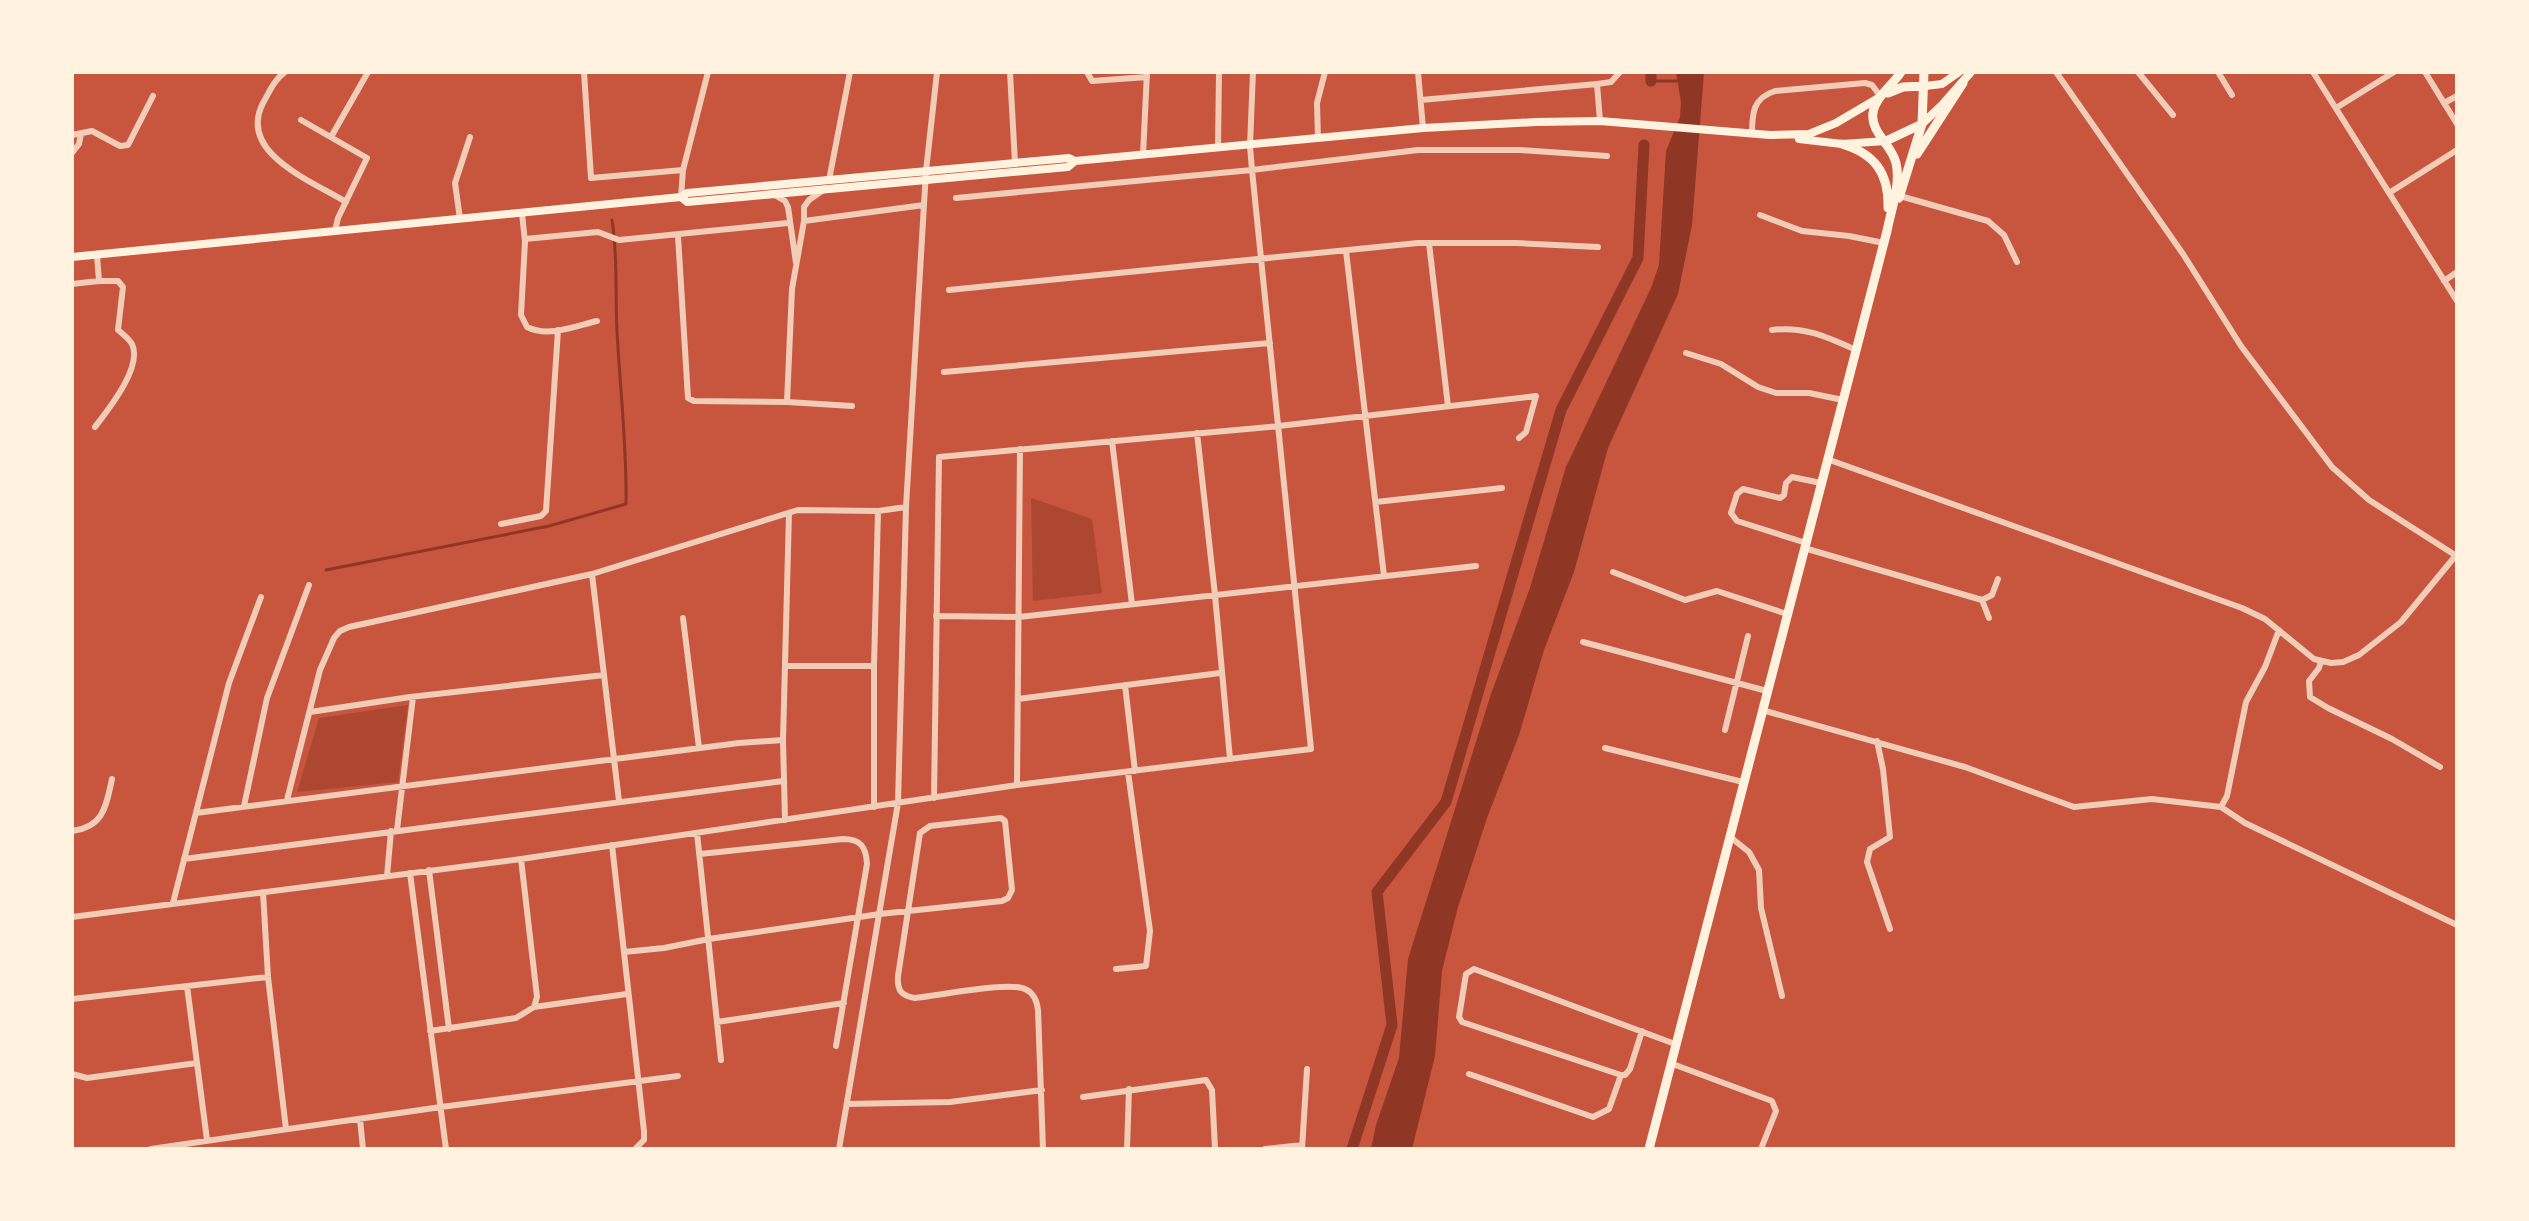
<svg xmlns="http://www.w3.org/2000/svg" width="2529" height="1221" viewBox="0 0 2529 1221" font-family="Inter,sans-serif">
	<rect width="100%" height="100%" fill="#c8553d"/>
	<path fill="#ae4732" d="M 1031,498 L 1092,519 L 1102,593 L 1033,601 Z
		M 408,705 L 398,782 L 297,792 L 319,718 Z"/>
	<path fill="#8f3625" d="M 1676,72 L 1704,72 L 1692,225 L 1678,294 L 1608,448 L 1574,572 L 1544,650 L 1519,735 L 1487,818 L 1458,907 L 1442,971 L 1435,1056 L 1412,1149 L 1371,1149 L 1376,1125 L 1399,1058 L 1408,959 L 1491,694 L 1530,588 L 1566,467 L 1651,288 L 1659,265 L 1666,151 L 1680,117 L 1681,102 Z"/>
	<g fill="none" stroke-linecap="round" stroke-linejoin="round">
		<path stroke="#8f3625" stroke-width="3" d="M 1651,81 L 1679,81
			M 326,570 L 549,526 L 626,504 C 627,446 620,389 617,331 C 615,294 618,257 612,220"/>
		<path stroke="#8f3625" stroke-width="11" d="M 1651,81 L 1651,72
			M 1352,1149 L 1392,1025 L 1377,892 L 1446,802 L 1561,410 L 1638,258 L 1644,145"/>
		<path stroke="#f1ccb7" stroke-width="6" d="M 285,72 C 274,80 270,91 263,103 C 237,153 312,181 346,202
			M 584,72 L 591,178 L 683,170
			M 1010,72 L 1015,163
			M 1087,72 L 1092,81 L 1147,77
			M 1418,72 L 1423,128
			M 2056,72 L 2183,254 L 2241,346 L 2332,467 L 2369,500 L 2455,555
			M 2138,72 L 2173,115
			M 2218,72 L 2232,95
			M 2313,72 L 2457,301
			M 2425,72 L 2457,124
			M 1421,100 L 1597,84
			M 2444,103 L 2457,96
			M 2336,108 L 2394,72
			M 301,120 L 367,158 L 338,218 L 335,231
			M 1600,121 L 1597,84 L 1611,82 L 1620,72
			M 1752,134 C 1752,113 1753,98 1775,91 L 1865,83 L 1872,85 L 1881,97
			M 72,135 L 92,131 L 120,146 L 128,145 L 153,96
			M 331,137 L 368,72
			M 1318,139 L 1317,103 L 1325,72
			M 1218,148 L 1219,72
			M 72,153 L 79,144 L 81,134
			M 1143,155 L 1147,72
			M 829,180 L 850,72
			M 2389,193 L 2457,150
			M 773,194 L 785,201 L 788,207 L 796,263
			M 1900,196 L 1988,221 L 2004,235 L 2017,262
			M 681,197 L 683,170 L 708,72
			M 956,198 L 1252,170 L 1418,150 L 1520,150 L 1607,156
			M 522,213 L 525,242 L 521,315 L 527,327 C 548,338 576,326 597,321
			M 1760,215 L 1802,231 L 1849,236 L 1884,243
			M 460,219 L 455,183 L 470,137
			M 804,221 L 924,205
			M 678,236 L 688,398 L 694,401 L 787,402 L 852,406
			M 525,239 L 598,232 L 619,240 L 788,223
			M 1429,243 L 1448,406
			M 1346,251 L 1384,576
			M 2444,281 L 2457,272
			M 72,284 L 99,281 L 97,255
			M 949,290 L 1418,243 L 1516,243 L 1598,247
			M 1772,330 C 1804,326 1827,337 1856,350
			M 1686,353 L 1721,364 L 1758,387 L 1776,393 L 1809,393 L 1843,400
			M 944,372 L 1270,343
			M 787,402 L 792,289 L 804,221 L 804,207 L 809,200 L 822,191
			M 95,427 C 108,410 143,367 132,344 C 129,339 123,334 118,330 L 123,287 L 118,281 L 99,281
			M 1197,433 L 1215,595 L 1230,759
			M 1112,441 L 1132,604
			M 1827,459 L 2242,608 L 2265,619 L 2314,659 L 2331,663 L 2343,662 L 2359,655 L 2401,622 L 2457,554
			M 1376,502 L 1502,488
			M 501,524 L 541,516 L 546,511 L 558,330
			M 1806,543 L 1737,521 L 1731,513 L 1737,494 L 1743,489 L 1780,498 L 1784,495 L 1786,483 L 1792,477 L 1821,483
			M 1804,548 L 1982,600 L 1989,618
			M 1613,572 L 1685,600 L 1717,591 L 1787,614
			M 592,574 L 619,801
			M 1982,600 L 1992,595 L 1998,579
			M 936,616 L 1019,617 L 1476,566
			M 683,618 L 699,748
			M 1583,642 L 1767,691
			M 2321,661 L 2319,668 L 2309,681 L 2310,697 L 2328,708 L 2392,739 L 2440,767
			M 785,666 L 874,666
			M 1125,685 L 1135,771
			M 1018,699 L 1220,673
			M 1762,710 L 1965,767 L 2074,807 L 2152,799 L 2221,807 L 2245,823 L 2457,925
			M 310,712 L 410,697 L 604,675
			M 1725,730 L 1748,636
			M 1877,741 L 1883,769 L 1890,837 L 1870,849 L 1867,862 L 1890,929
			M 1605,748 L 1743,782
			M 1017,785 L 1020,449
			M 934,798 L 939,457 L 1279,426 L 1536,396 L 1526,432 L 1519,438
			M 287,800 L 320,670 L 334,638 L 340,631 L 349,627 L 592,574 L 798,510 L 878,511 L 906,507
			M 244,806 L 267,698 L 309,585
			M 874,807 L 874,666 L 878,511
			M 2221,807 L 2227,796 L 2246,702 L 2265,667 L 2279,630
			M 196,813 L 739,743 L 783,740
			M 785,820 L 783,740 L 789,513
			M 397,830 L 413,697
			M 72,831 C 104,827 106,806 112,779
			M 697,833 L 721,1060
			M 1729,836 L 1749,852 L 1759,870 L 1761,908 L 1782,996
			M 612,845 L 644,1131 L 644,1140 L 635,1149
			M 700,854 L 843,839 C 861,839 866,847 867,864 L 836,1046
			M 184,859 L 783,781
			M 429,870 L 449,1029
			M 410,873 L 446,1149
			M 387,876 L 391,831
			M 263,892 L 268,977 L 286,1129
			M 173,903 L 229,683 L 261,597
			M 72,917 L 521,859 L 1017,785 L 1311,749 L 1252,170 L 1250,146 L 1253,72
			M 624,952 L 664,948 L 709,939 L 880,914 L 1002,901 L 1008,898 L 1012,890 L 1005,821 L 1001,818 L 930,826 L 920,833 L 898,976 C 897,990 901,996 915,998 C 936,996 1010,981 1025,989 C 1034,993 1037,1001 1038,1010 L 1043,1149
			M 1116,969 L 1146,966 L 1150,931 L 1128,772
			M 187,986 L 207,1140
			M 72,999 L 268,977
			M 534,1007 L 627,994
			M 717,1022 L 844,1003
			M 430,1031 L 516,1018 L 534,1007 L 537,997 L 521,859
			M 1642,1031 L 1630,1069 L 1625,1075 L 1621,1075 L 1462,1022 L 1459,1017 L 1466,974 L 1474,969 L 1675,1044
			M 1670,1063 L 1772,1101 L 1776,1111 L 1761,1149
			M 72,1074 L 87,1078 L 197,1063
			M 1469,1074 L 1593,1117 L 1609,1109 L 1621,1075
			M 1083,1097 L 1206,1080 L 1212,1090 L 1215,1149
			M 847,1104 L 950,1102 L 1042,1090
			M 360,1119 L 363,1149
			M 151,1149 L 441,1107 L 678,1076
			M 839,1149 L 898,803 L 906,507 L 926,171 L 937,72
			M 1127,1149 L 1129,1089
			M 1265,1149 L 1302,1145
			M 1302,1149 L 1307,1069"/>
		<path stroke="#fff3e0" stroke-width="8" d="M 1925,86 L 1942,84 L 1959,72
			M 1922,124 L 1942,105 L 1971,72
			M 1799,139 L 1842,144 L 1886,141
			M 681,197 L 687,202 L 1068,167 L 1075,161
			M 72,257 L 681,197 L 687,193 L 1069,158 L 1075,161 L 1423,128 L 1536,122 L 1600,121 L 1770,135 L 1809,134 L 1836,123 L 1880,97"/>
		<path stroke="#fff3e0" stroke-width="9" d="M 1888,93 L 1903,87 L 1925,86
			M 1886,141 L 1922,124
			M 1842,144 C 1875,154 1889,173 1888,208
			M 1917,154 L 1963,83
			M 1899,198 L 1922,124 L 1924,72
			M 1649,1149 L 1887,231 C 1891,210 1901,184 1896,163 C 1892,145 1870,132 1873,113 C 1875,97 1893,85 1901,72"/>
	</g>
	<rect width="2529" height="1221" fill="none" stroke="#fff3e0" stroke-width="148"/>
</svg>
